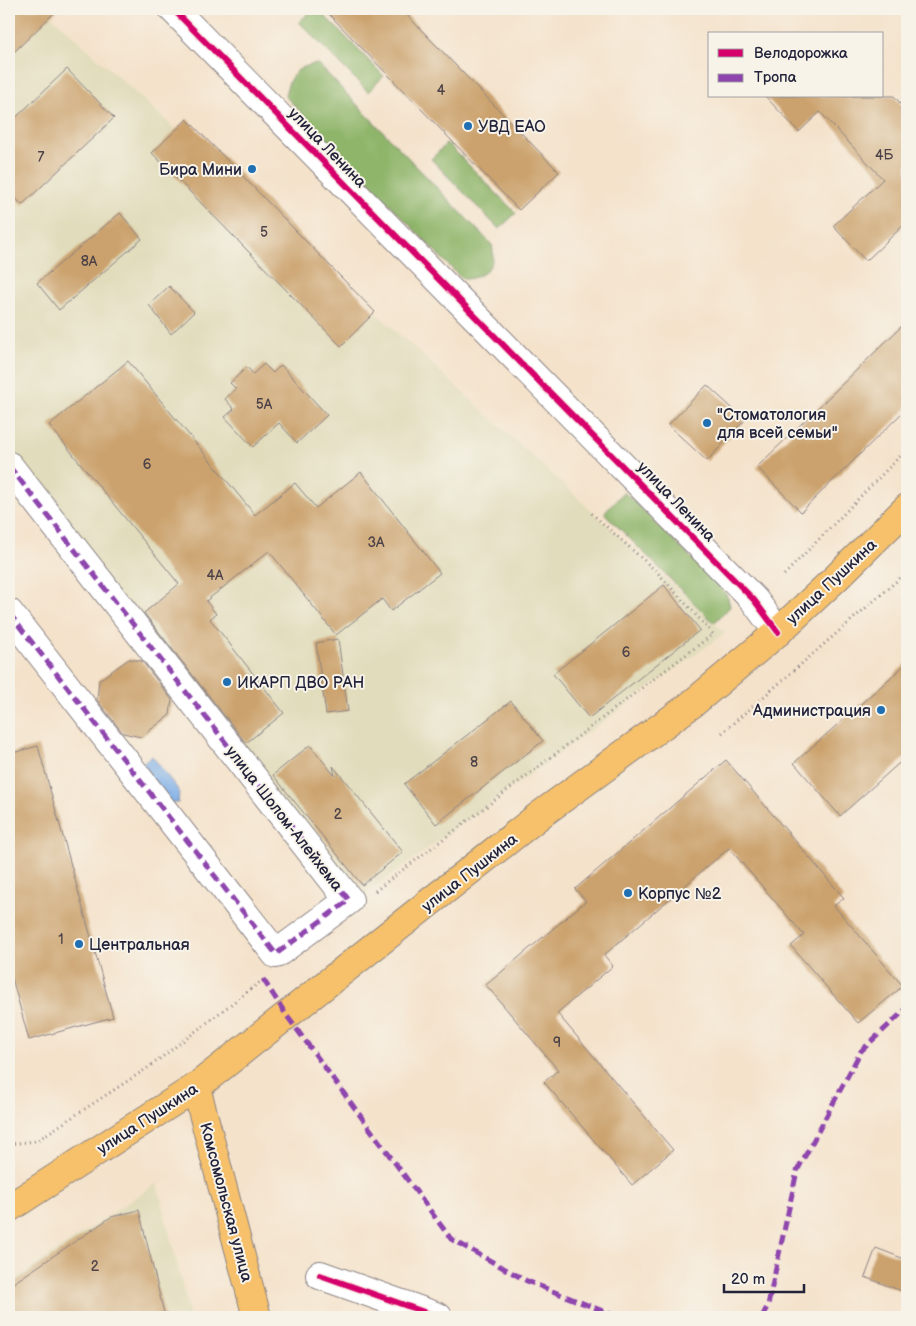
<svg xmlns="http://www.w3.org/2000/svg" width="916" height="1326" viewBox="0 0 916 1326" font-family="'Balsamiq Sans',sans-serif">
	<rect width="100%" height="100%" fill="#f7f3e8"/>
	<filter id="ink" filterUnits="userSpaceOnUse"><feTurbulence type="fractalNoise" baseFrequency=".02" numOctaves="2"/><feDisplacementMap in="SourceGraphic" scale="10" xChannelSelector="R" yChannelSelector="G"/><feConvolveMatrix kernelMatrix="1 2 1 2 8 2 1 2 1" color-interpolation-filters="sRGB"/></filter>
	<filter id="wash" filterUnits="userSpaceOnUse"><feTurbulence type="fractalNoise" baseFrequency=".0096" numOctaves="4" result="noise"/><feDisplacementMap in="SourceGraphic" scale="20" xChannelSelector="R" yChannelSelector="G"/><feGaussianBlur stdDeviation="1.12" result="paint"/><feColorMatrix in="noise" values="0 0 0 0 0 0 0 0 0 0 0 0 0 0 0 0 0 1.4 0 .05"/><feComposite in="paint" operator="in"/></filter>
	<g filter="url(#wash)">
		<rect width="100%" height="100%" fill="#f4e2cb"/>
		<path fill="#e1dcbb" d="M 9,9 L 44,9 L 725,633 L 343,910 L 9,473 Z
			M 157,1183 L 190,1317 L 9,1317 L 9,1283 Z"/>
		<path fill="#8fb56a" stroke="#586c52" d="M 313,9 L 318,9 L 384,76 L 368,92 L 299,22 Z
			M 318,64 L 492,245 C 497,267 483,279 462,279 L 285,96 C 289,76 296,66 318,64 Z
			M 447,143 L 516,213 L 499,229 L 431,159 Z
			M 624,492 L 721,587 L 728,598 L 730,607 L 714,623 L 604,513 Z"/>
		<path fill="#7cade7" stroke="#4f6891" d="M 152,756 L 179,791 L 178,803 L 165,802 L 138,767 Z"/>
		<g id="blocks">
			<path fill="#cba26d" d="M 9,9 L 58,9 L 9,57 Z
				M 324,9 L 401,9 L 559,172 L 519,210 Z
				M 67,69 L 114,118 L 22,205 L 9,191 L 9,124 Z
				M 765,96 L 894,96 L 907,111 L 907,222 L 866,261 L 833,226 L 883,179 L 820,112 L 799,132 Z
				M 187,119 L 375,312 L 341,346 L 152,153 Z
				M 120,213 L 142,239 L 59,310 L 37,283 Z
				M 169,286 L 194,312 L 171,334 L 149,305 Z
				M 907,321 L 907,408 L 801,512 L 757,467 Z
				M 128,361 L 255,515 L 295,483 L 316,508 L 361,472 L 440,573 L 391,611 L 382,599 L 336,635 L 269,551 L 206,601 L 216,614 L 210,619 L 284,713 L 246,743 L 144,613 L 179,584 L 49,425 Z
				M 264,364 L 273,373 L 281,365 L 327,415 L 297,443 L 279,423 L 253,447 L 225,417 L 234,409 L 225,399 L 236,389 L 230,383 L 247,367 L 253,374 Z
				M 707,385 L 745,420 L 707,461 L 668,425 Z
				M 664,585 L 700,630 L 589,718 L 553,674 Z
				M 338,639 L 348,711 L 326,714 L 316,643 Z
				M 129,659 L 142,661 L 172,700 L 170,715 L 141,737 L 123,733 L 97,700 L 99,680 Z
				M 907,663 L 907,756 L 840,816 L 794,763 Z
				M 511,701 L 543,741 L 436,824 L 404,784 Z
				M 310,745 L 335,776 L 333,766 L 403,852 L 362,885 L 273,775 Z
				M 38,746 L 113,1017 L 29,1040 L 9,967 L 9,754 Z
				M 726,760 L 844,898 L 834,906 L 903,986 L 858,1023 L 791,946 L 804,935 L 729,848 L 604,955 L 613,966 L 557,1013 L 673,1150 L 632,1185 L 544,1082 L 558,1070 L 486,985 L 586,901 L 575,889 Z
				M 139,1210 L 165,1317 L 9,1317 L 9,1286 L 111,1217 Z
				M 876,1248 L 907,1260 L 907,1293 L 865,1277 Z"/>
		</g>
	</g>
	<g filter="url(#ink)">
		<use href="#blocks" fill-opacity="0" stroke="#8b8283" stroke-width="1"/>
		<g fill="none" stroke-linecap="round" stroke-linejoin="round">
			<g stroke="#8b8283" stroke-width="30">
				<path id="minor" d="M 173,9 L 754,600 L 778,632
					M 9,466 L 349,900 L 276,954 L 9,613
					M 320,1275 L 438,1317"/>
			</g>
			<g stroke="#8b8283" stroke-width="30">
				<path id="major" d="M 196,1087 L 257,1317
					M 9,1208 L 196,1087 L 540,815 L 692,704 L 778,632 L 836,578 L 907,508"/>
			</g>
			<path stroke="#8b8283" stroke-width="3" stroke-dasharray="1 4" stroke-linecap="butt" d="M 784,575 L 907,449
				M 722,733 L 907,572
				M 375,891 L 713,634 L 657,572 L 589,511
				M 9,1144 L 36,1141 L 149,1067 L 264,979"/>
			<use href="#minor" stroke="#fff" stroke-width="28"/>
			<use href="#major" stroke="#f6c16b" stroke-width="28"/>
			<path stroke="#8e44ad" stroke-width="5" stroke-dasharray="10 5" stroke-linecap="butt" d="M 9,466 L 349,900 L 276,954 L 9,613
				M 263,979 L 287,1016 L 451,1239 L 527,1281 L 618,1317
				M 762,1317 L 768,1305 L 797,1171 L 861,1051 L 907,1008"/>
			<g stroke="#f7f3e8" stroke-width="9">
				<path id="cycleway" d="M 173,9 L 754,600 L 778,632
					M 320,1275 L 438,1317"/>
			</g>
			<use href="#cycleway" stroke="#d6006c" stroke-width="6"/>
		</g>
	</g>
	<g fill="#1f6fb2" stroke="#f7f3e8" stroke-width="2">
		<circle cx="468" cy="126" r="5"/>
		<circle cx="252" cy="169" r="5"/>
		<circle cx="707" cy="423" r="5"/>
		<circle cx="227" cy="682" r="5"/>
		<circle cx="881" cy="710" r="5"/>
		<circle cx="628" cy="893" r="5"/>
		<circle cx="79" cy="944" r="5"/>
	</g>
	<g text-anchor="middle" stroke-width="4" stroke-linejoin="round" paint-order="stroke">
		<g font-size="14" fill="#4c4248">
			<text x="441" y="95">4</text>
			<text x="884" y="160">4Б</text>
			<text x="41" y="162">7</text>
			<text x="264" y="237">5</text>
			<text x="89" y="266">8А</text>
			<text x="264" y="409">5А</text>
			<text x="147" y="469">6</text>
			<text x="376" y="547">3А</text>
			<text x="215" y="580">4А</text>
			<text x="626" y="657">6</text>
			<text x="474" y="767">8</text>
			<text x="338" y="819">2</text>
			<text x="61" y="944">1</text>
			<text x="557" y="1047">9</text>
			<text x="95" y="1271">2</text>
		</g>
		<g font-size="16" fill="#22223b" stroke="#f7f3e8" text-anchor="start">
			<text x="478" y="132">УВД ЕАО</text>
			<text x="242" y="175" text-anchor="end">Бира Мини</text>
			<text x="717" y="420">"Стоматология<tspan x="717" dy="18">для всей семьи"</tspan></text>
			<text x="237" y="688">ИКАРП ДВО РАН</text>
			<text x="871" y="716" text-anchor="end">Администрация</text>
			<text x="638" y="899">Корпус №2</text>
			<text x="89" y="950">Центральная</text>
		</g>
		<g font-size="16" fill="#22223b" stroke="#f7f3e8">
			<text transform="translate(328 147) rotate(46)" y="6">улица Ленина</text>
			<text transform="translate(677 501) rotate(46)" y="6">улица Ленина</text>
			<text transform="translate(831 581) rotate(-43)" y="6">улица Пушкина</text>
			<text transform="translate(285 818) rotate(52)" y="6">улица Шолом-Алейхема</text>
			<text transform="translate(469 872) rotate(-38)" y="6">улица Пушкина</text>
			<text transform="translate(147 1118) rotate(-33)" y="6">улица Пушкина</text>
			<text transform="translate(227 1202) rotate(75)" y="6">Комсомольская улица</text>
		</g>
	</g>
	<rect width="916" height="1326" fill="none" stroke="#f7f3e8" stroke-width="30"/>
	<rect x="708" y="32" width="175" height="65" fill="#f7f3e8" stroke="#a29fa3"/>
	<rect x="718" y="49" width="25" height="8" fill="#d6006c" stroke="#a29fa3"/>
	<text x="754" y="58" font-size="15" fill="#22223b">Велодорожка</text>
	<rect x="718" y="74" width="25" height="8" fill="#8e44ad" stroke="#a29fa3"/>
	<text x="754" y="82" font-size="15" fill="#22223b">Тропа</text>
	<path d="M724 1284v8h80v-8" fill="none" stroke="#22223b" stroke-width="2.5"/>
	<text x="731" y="1284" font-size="15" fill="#22223b" stroke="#f7f3e8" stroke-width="4" paint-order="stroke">20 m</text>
</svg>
